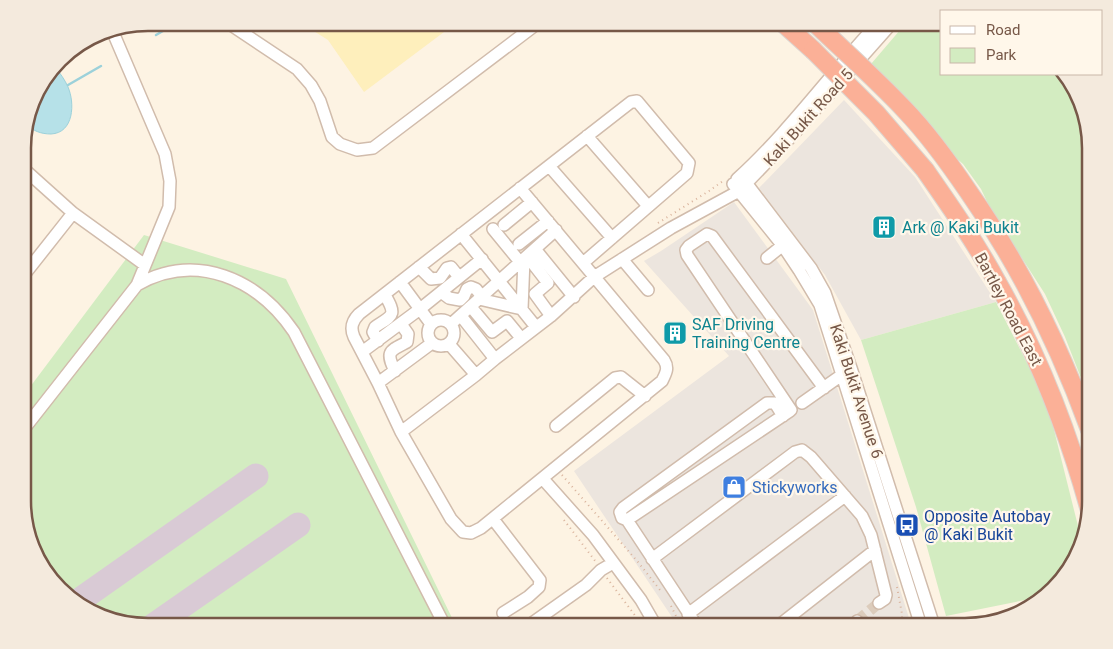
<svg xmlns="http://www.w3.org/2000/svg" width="1113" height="649" viewBox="0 0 1113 649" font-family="Roboto,sans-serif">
	<rect width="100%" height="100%" fill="#fdf3e3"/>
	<path fill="#ece5de" d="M 844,100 L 915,177 L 996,302 L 861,340 L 825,275 L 759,188 Z
		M 734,202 L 813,310 L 909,618 L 875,626 L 678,626 L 574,471 L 729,356 L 644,261 L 661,251 Z"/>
	<path fill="#d3ecc1" d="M 906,23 L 942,23 L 942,74 L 1064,74 L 1069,79 L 1090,140 L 1090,401 L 1065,337 L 1045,294 L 991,210 L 981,189 L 963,164 L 946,149 L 911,106 L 871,64 Z
		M 144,235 L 286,279 L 456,626 L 148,626 L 85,609 L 44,570 L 24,517 L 24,395 Z
		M 996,302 L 1047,402 L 1081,538 L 1073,564 L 1040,597 L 946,616 L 916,507 L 861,340 Z"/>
	<path fill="#feefbc" d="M 301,23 L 456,23 L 364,92 L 328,40 Z"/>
	<path fill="#b6e1e8" stroke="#9cd1da" d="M 55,67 C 60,73 65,80 68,87 C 75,103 74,133 51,134 C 41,134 33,131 26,124 L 36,93 Z"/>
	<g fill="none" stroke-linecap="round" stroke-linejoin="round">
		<path stroke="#9cd1da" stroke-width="2.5" d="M 156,35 L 175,24 L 174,23
			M 68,85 L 101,66"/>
		<path stroke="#d9cad5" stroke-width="25" d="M 77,602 L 256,476
			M 153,626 L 298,525"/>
		<path stroke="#dcccbc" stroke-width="11" stroke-dasharray="11 5.5" stroke-linecap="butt" d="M 857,621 L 879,603"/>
		<g stroke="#d1bcac" stroke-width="14">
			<path id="minor" d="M 228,23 L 297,69 L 311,85 L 320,101 L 332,137 L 340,144 L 357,150 L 373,148 L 538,23
				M 587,136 L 648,206
				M 549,166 L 612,238
				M 24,169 L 73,213 L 145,265
				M 741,176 L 811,268 L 825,293 L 851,368 L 934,626
				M 737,179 C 789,132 830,74 878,23
				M 733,184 L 783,246 L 799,270 L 820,305 L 921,626
				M 520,188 L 664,360 C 669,368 666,373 662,381 L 481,528 L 471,533 L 463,532 L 451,519 L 401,432 L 378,383 L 354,337 C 350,328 352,321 359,314 L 631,102 L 637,101 L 689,163 L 687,173 L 583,263
				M 504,225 L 532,202
				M 493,229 L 520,262
				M 461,234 L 536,327
				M 519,244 L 548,221
				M 535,249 L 574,297
				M 527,256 L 548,283 L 535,294 L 551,316
				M 767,258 L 788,241
				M 622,259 L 648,290
				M 419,267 L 431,279 L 440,278 L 447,268 L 451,267 L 459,277
				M 24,275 L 73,213
				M 400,282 L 431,324
				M 137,285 C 196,251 258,279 294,332 L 445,626
				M 441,292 L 449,298 L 460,300 L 464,296 L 467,289 L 471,287 L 476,289 L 482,297
				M 479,299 L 522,309
				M 471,307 L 492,332 L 507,321 L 521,338
				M 522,309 L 524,259
				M 461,316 L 495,359
				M428 333a13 13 0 1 1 26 0a13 13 0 1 1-26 0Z
				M 451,324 L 556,230
				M 378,341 L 373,332 L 375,327 C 393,315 397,316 385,295
				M 449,344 L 476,375
				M 362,352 L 420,309 L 482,259
				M 395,371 C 385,351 390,351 407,342 L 408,334 L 401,324
				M 378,383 L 432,343
				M 802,403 L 846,372
				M 791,410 L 687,255 L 686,250 L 689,246 L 707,234 L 712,236 L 824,388
				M 556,426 L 615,378 L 621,377 L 645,396
				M 24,429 L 137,285 L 169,207 L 170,181 L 165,154 L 112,30
				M 401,432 L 476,375 L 495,359 L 551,316 L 594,277 L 671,228 L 739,191 L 790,138 L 892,23
				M 543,479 L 593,535 L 641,600 L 656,626
				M 493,519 L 540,580 L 539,587 L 528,597 L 503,613
				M 627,520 L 790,411
				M 652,559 L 795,452 L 802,450 L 811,457 L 862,516 L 871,535 L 886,595 L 885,599 L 879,603
				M 688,614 L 845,496
				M 528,626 L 586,585 L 601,570 L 613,563
				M 697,626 L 627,520 L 622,518 L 620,512 L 623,508 L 767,403 L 775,403 L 783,416
				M 778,626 L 875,550
				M 854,626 L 857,621"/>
		</g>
		<g stroke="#dcd4cf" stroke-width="20">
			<path id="highway" d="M 783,23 L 813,50
				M 925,170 C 950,206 976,243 997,282 C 1038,354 1068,431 1090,511"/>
		</g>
		<path stroke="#d9b39c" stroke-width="2" stroke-dasharray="1 4" stroke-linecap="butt" d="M 658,223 L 709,191 L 723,181
			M 562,475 L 638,562 L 660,590
			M 564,520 L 596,562
			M 607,578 L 643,626
			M 897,587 L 902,614 L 902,626
			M 671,606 L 681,626
			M 944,623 L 954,626
			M 954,626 L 1007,616"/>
		<use href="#minor" stroke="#fff" stroke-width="11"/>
		<use href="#highway" stroke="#fbb097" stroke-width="18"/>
		<g stroke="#dcd4cf" stroke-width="20" stroke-linecap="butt">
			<path id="highway-bridge" d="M 815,23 C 845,52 877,80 905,110 C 929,135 949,163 968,191 C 1020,265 1059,345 1090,430
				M 813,50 L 876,113 L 925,170"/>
		</g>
		<use href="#highway-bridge" stroke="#fbb097" stroke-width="18"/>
	</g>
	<defs>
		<g id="building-square" transform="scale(1.25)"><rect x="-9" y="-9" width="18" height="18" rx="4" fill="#0f9aa8" stroke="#fff7ea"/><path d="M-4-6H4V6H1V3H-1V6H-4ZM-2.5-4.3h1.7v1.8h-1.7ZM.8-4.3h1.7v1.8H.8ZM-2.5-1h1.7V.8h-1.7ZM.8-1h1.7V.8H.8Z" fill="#fff"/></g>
		<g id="shop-square" transform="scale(1.25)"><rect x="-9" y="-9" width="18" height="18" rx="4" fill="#3f7fe0" stroke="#fff7ea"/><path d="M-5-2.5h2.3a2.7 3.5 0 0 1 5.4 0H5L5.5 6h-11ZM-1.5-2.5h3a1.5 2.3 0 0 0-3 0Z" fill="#fff"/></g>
		<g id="bus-square" transform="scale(1.25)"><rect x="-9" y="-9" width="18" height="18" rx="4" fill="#1a4fb4" stroke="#fff7ea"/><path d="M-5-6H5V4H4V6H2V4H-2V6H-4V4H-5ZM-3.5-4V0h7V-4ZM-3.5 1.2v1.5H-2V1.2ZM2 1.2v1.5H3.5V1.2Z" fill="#fff"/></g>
	</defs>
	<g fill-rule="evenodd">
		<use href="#building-square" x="884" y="227"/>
		<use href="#building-square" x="675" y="333"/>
		<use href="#shop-square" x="734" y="487"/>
		<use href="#bus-square" x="907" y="525"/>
	</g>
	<g text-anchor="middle" stroke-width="4.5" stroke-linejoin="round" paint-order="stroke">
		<g font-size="16" fill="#775848" stroke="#fff7ea">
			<text transform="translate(808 117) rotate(-48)" y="6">Kaki Bukit Road 5</text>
			<text transform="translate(1009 309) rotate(62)" y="6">Bartley Road East</text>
			<text transform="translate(857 391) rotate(72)" y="6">Kaki Bukit Avenue 6</text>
		</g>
		<g font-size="16" fill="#0d838f" stroke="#fff7ea" text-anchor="start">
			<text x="902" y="233">Ark @ Kaki Bukit</text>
			<text x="692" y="330">SAF Driving<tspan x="692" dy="18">Training Centre</tspan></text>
		</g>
		<g font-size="16" fill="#366cbe" stroke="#fff7ea" text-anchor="start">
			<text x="752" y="493">Stickyworks</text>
		</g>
		<g font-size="16" fill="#164399" stroke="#fff7ea" text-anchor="start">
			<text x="924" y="522">Opposite Autobay<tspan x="924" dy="18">@ Kaki Bukit</tspan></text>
		</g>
	</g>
	<path d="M0 0H1113V649H0ZM148 31H965A117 117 0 0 1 1082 148V501A117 117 0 0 1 965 618H148A117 117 0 0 1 31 501V148A117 117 0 0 1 148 31Z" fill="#f4eadd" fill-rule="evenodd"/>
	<path fill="none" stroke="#775848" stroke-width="2.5" d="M148 31H965A117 117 0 0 1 1082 148V501A117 117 0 0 1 965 618H148A117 117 0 0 1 31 501V148A117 117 0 0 1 148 31Z"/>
	<rect x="940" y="10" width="162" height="65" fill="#fff7ea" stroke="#c9b7a9"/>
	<rect x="950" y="26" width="25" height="8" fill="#ffffff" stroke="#c9b7a9"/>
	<text x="986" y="35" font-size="15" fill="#775848">Road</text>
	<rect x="950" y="48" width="25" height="15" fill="#d3ecc1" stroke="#c9b7a9"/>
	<text x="986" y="60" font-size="15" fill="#775848">Park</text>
</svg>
